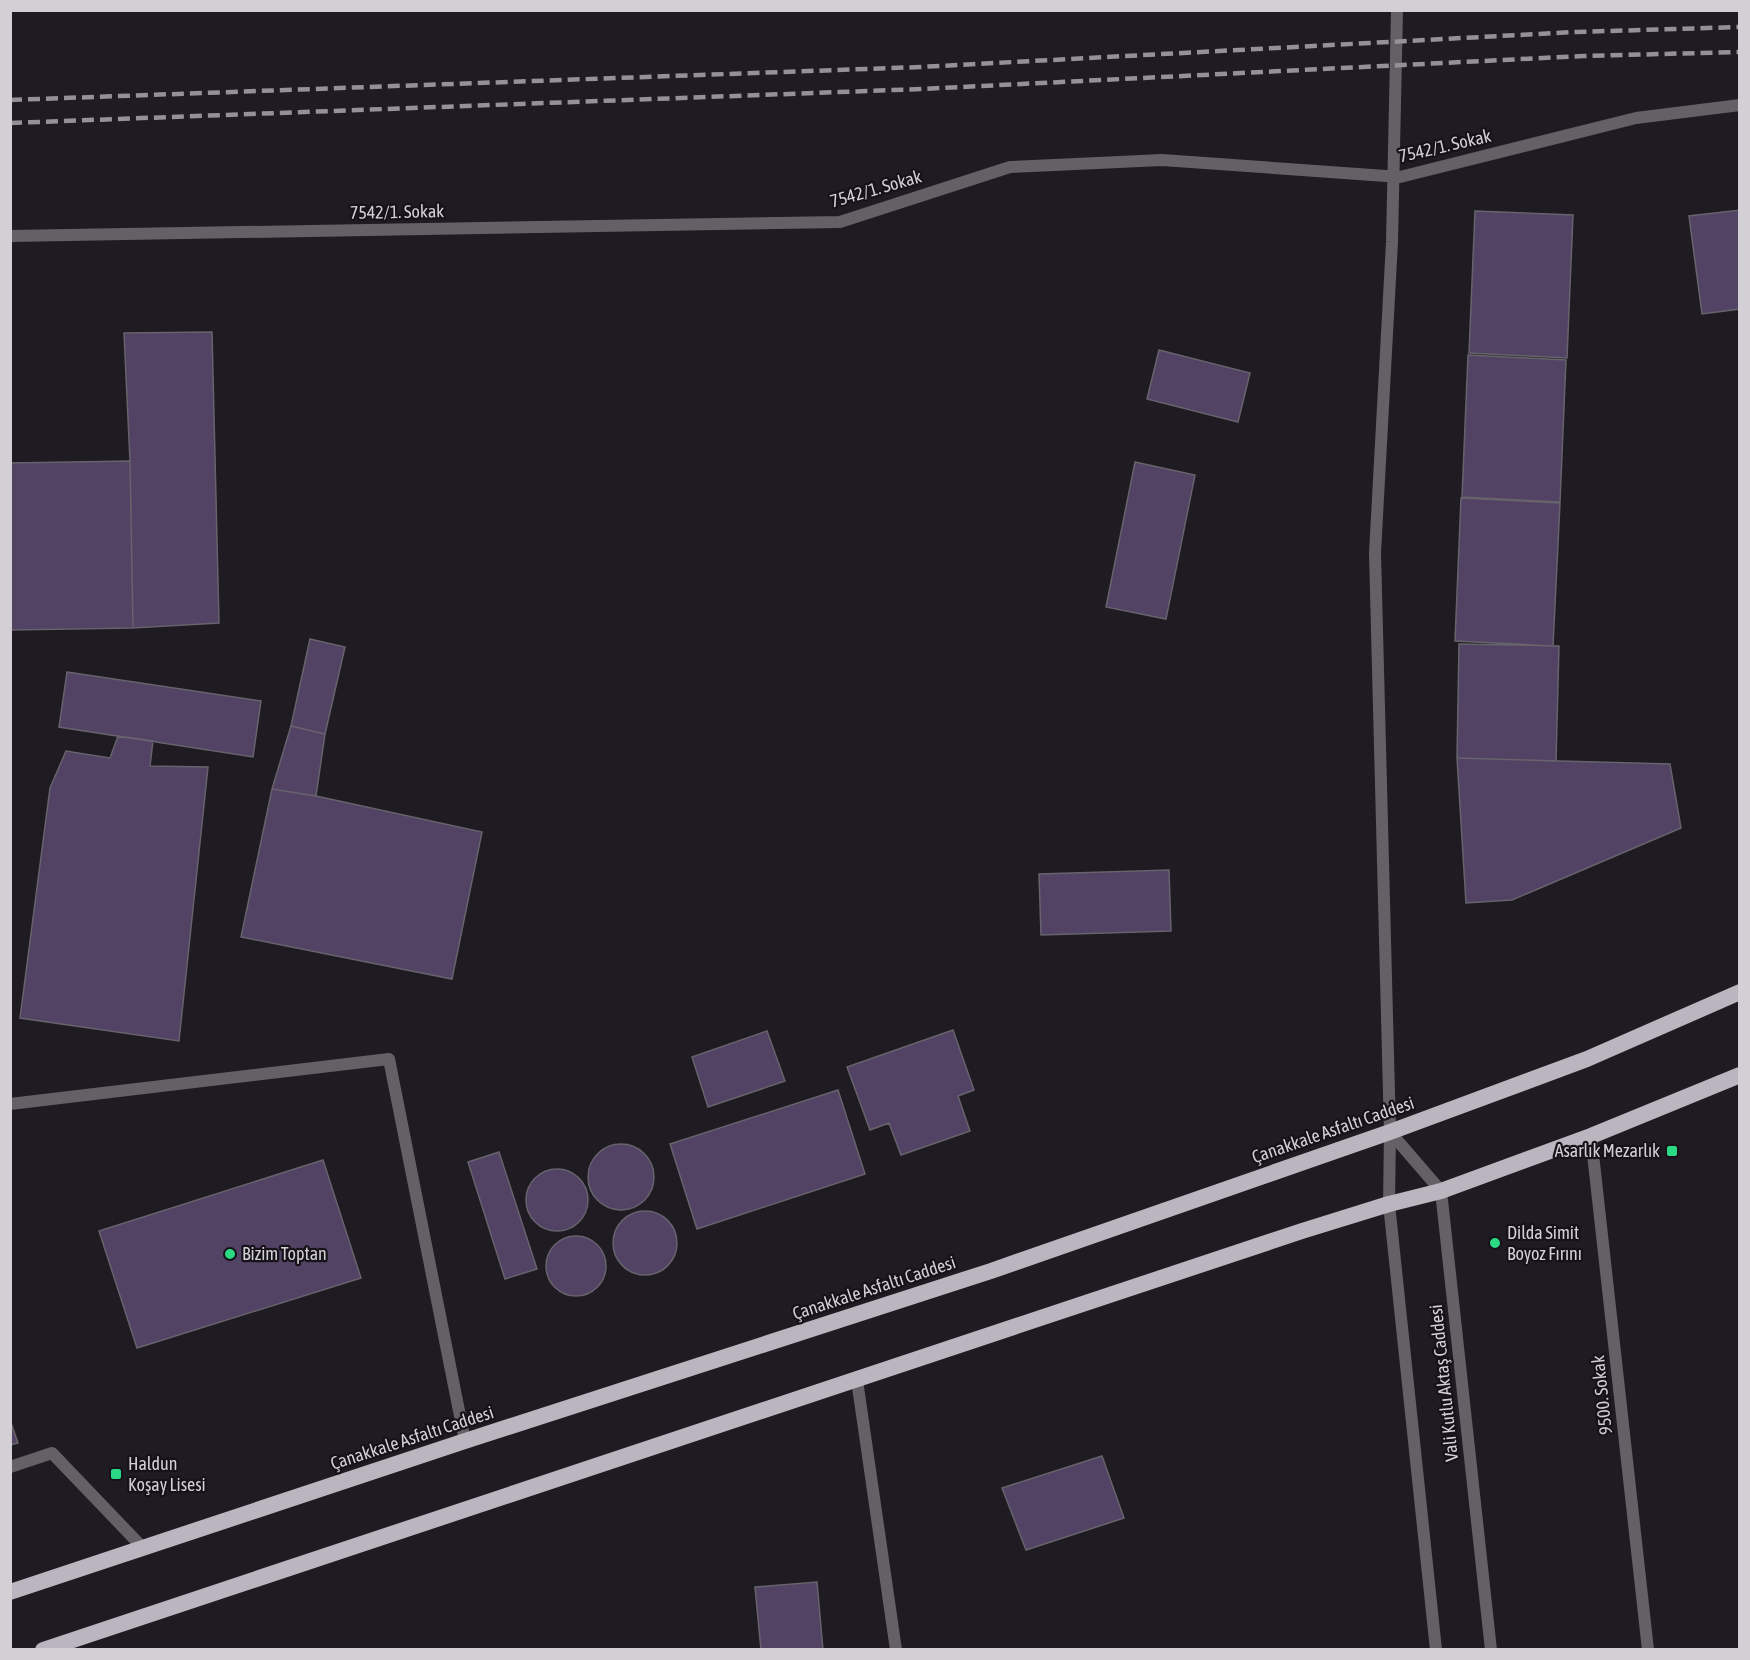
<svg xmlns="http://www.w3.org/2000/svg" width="1750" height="1660" viewBox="0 0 1750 1660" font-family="'Asap Condensed',sans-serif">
	<rect width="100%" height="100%" fill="#1e1b22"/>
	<path fill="#524264" stroke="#67636c" stroke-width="1.5" d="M 1740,210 L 1740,309 L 1702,314 L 1689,216 Z
		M 1475,211 L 1573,215 L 1567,358 L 1469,353 Z
		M 212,332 L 219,623 L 133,628 L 130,461 L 124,333 Z
		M 1159,350 L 1250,373 L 1238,422 L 1147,399 Z
		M 1468,355 L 1566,360 L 1560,502 L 1462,497 Z
		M 130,461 L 133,628 L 10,630 L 10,463 Z
		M 1135,462 L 1195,475 L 1166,619 L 1106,607 Z
		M 1461,498 L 1560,503 L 1553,646 L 1455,641 Z
		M 310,639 L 345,647 L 325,734 L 291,726 Z
		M 1459,644 L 1559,646 L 1556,761 L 1457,758 Z
		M 67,672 L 261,701 L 253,757 L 59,727 Z
		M 291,726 L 325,734 L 316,796 L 272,789 Z
		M 118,736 L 153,741 L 150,766 L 208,767 L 179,1041 L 20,1018 L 50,788 L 66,751 L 110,758 Z
		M 1457,758 L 1670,764 L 1681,828 L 1512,900 L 1466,903 Z
		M 272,789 L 316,796 L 482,832 L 452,979 L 241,937 Z
		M 1169,870 L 1171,931 L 1041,935 L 1039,874 Z
		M 953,1030 L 974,1090 L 958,1096 L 970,1131 L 901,1155 L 889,1123 L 870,1130 L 847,1067 Z
		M 767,1031 L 785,1081 L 708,1107 L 692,1057 Z
		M 838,1090 L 865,1174 L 697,1229 L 670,1144 Z
		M588 1177a33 33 0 1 1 66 0a33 33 0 1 1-66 0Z
		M 499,1152 L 537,1269 L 505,1279 L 468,1162 Z
		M 323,1160 L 361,1278 L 137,1348 L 99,1231 Z
		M526 1200a31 31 0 1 1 62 0a31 31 0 1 1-62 0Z
		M613 1243a32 32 0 1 1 64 0a32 32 0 1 1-64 0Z
		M546 1266a30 30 0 1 1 60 0a30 30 0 1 1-60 0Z
		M 10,1420 L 18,1443 L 10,1445 Z
		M 1102,1456 L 1124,1518 L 1026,1550 L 1002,1488 Z
		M 817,1582 L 823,1650 L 761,1650 L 755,1587 Z"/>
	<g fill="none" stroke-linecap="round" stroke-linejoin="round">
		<path stroke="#636165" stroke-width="12" d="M 10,1467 L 52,1453 L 143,1548"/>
		<path stroke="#636165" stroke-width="12" d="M 10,236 L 840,222 L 1010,167 L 1162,160 L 1400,177 L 1636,118 L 1740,105
			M 10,1104 L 389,1059 L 465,1441
			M 1591,1136 L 1648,1650
			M 857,1380 L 896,1650"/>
		<path stroke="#636165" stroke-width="12" d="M 1397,10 L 1392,242 L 1375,553 L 1390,1132 L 1389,1204 L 1436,1650
			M 1390,1132 L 1441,1191 L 1491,1650"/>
		<path stroke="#bab5be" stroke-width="16" d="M 10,1592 L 465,1441 L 991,1271 L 1390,1132 L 1587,1059 L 1740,992
			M 43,1650 L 1302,1231 L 1389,1204 L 1441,1191 L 1591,1136 L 1740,1075"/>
		<path stroke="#959297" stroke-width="4.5" stroke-dasharray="12 6" stroke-linecap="butt" d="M 10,100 L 920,67 L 1575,32 L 1740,27
			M 10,123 L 921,89 L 1583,56 L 1740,52"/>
	</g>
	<g fill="#2bd884" stroke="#151219" stroke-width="2">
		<rect x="1666" y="1145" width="12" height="12" rx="3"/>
		<circle cx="1495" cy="1243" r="6"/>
		<circle cx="230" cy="1254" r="6"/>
		<rect x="110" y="1468" width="12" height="12" rx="3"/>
	</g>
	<g text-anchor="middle" stroke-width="4.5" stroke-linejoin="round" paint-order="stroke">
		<g font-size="18" fill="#d3d0d5" stroke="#151219">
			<text transform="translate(1445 146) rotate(-13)" y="6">7542/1. Sokak</text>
			<text transform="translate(876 189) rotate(-16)" y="6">7542/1. Sokak</text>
			<text transform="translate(397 212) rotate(-1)" y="6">7542/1. Sokak</text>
			<text transform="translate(1333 1130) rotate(-19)" y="6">Çanakkale Asfaltı Caddesi</text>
			<text transform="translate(874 1288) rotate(-18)" y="6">Çanakkale Asfaltı Caddesi</text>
			<text transform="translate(1444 1383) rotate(-96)" y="6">Vali Kutlu Aktaş Caddesi</text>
			<text transform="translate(1602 1395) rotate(-96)" y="6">9500. Sokak</text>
			<text transform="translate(412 1438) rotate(-18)" y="6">Çanakkale Asfaltı Caddesi</text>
		</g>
		<g font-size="18" fill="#d3d0d5" stroke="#151219" text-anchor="start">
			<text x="1660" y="1157" text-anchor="end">Asarlık Mezarlık</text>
			<text x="1507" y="1239">Dilda Simit<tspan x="1507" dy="21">Boyoz Fırını</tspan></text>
			<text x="242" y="1260">Bizim Toptan</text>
			<text x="128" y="1470">Haldun<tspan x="128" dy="21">Koşay Lisesi</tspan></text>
		</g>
	</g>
	<rect width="1750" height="1660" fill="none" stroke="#d3d0d5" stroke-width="24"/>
</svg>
